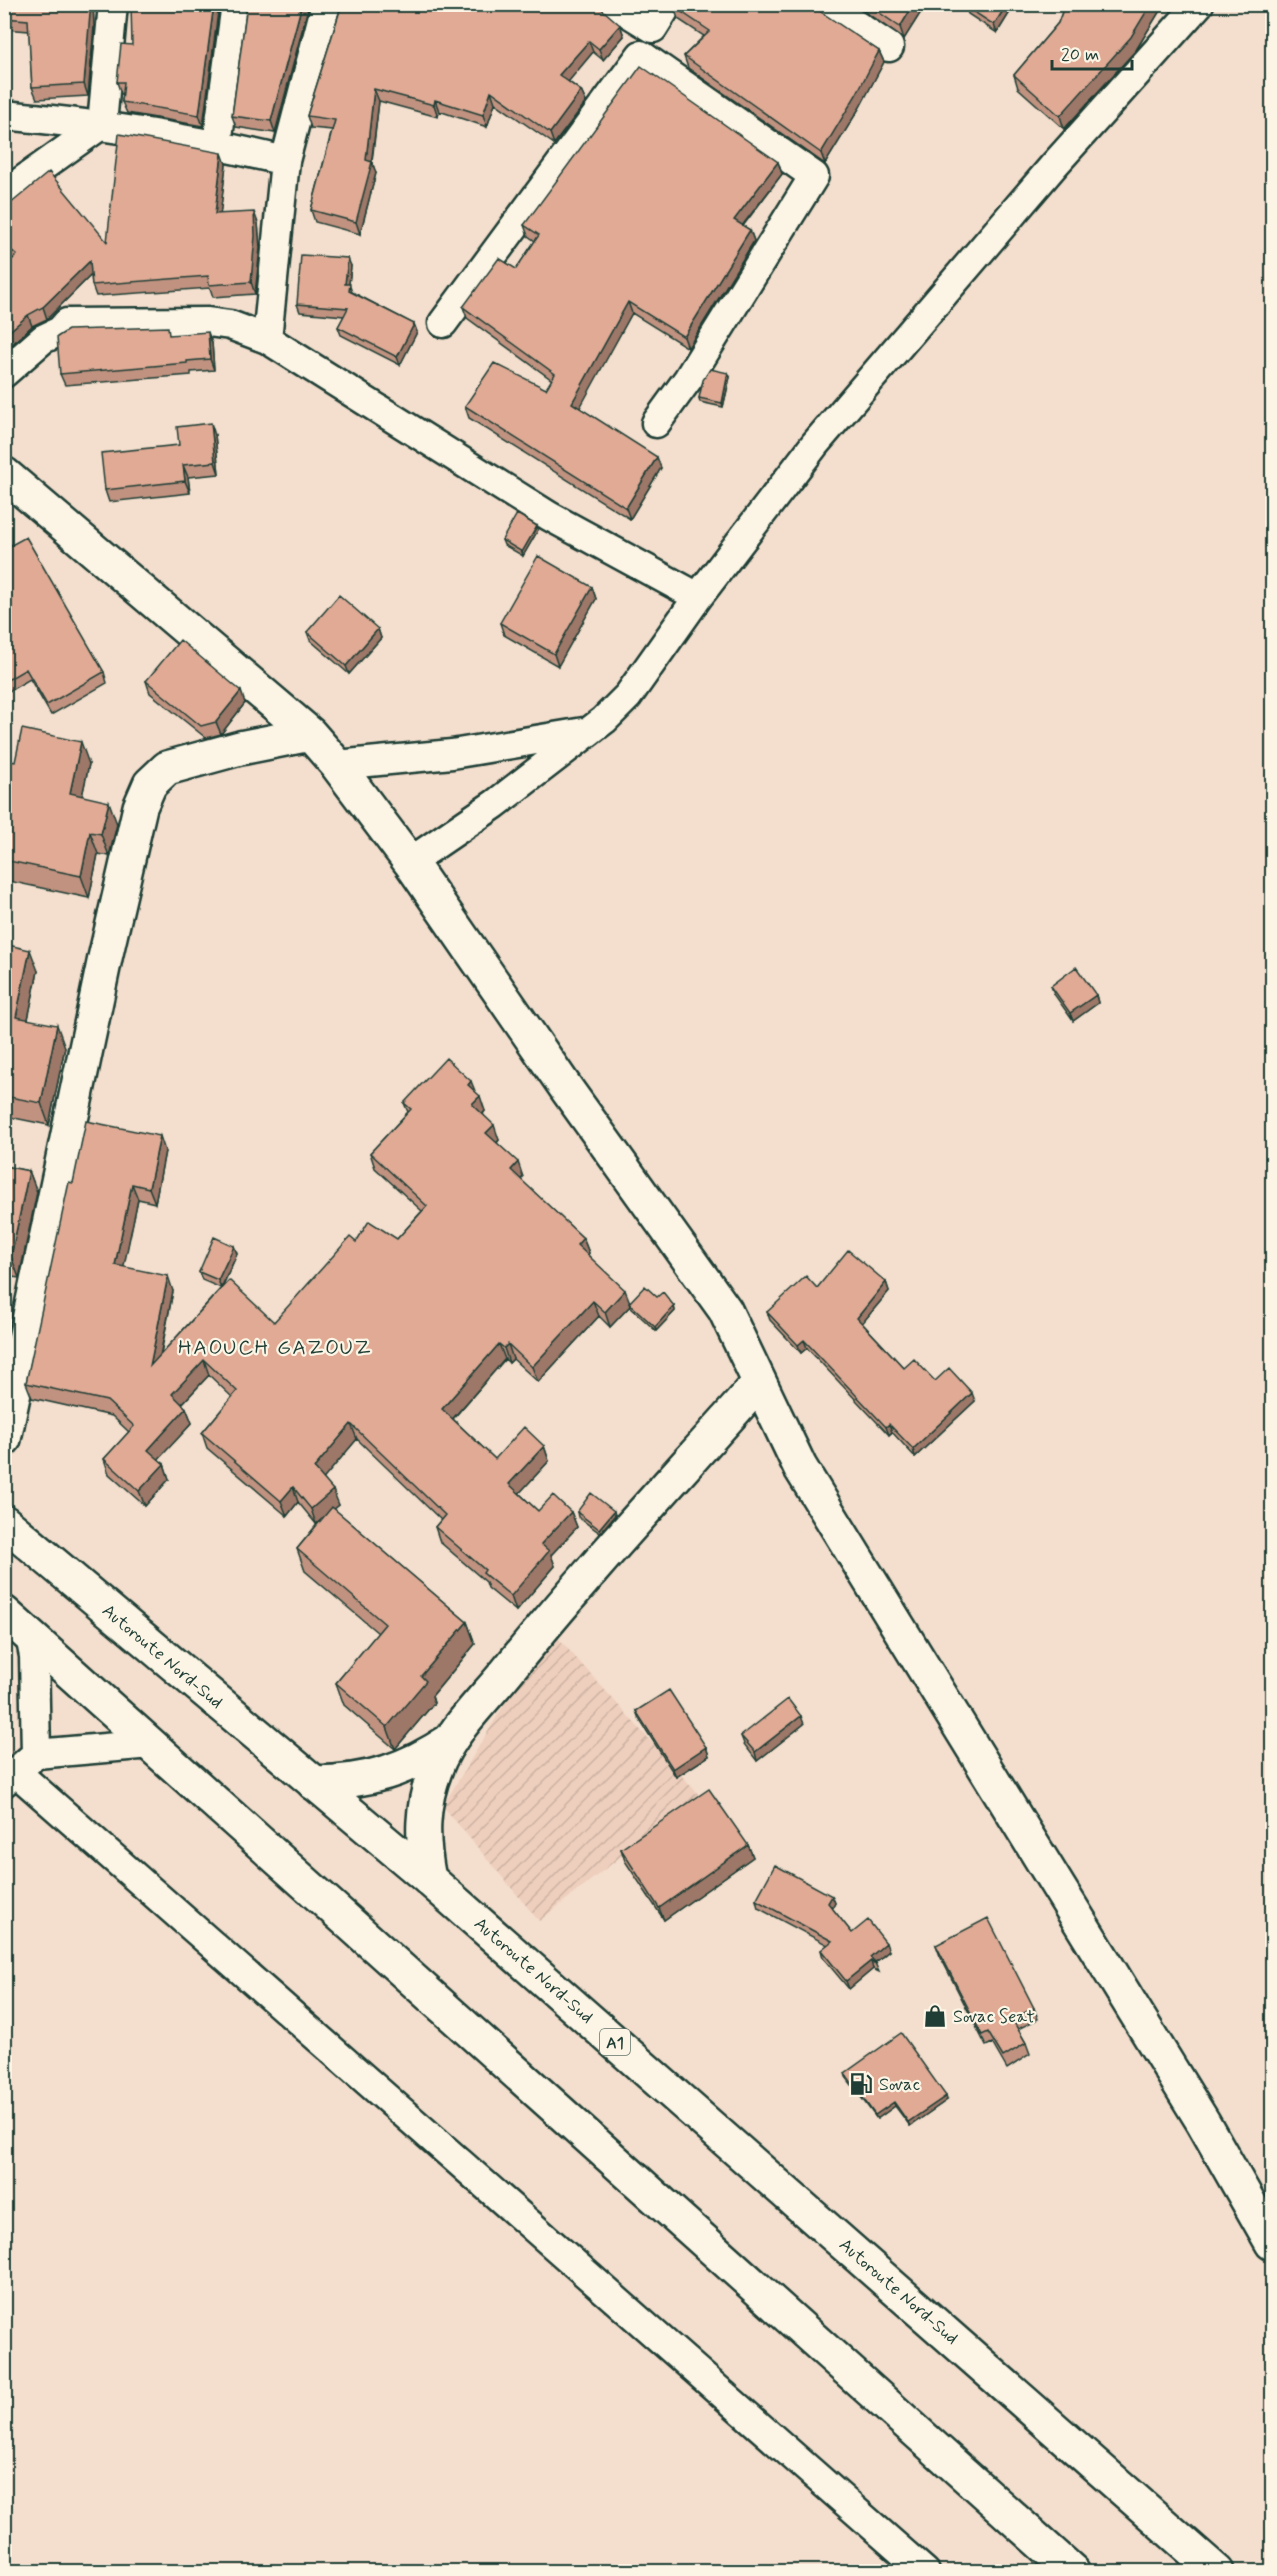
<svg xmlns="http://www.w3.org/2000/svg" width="1277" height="2576" viewBox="0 0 1277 2576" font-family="Mynerve,sans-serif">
	<defs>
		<pattern id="industrial-furrows" width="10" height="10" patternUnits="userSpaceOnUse" patternTransform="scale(1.5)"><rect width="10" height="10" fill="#eecebc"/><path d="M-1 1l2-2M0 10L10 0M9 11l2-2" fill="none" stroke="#ccb2a2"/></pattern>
	</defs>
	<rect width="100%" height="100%" fill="#f4decd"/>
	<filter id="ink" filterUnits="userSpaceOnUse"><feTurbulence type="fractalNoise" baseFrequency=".0167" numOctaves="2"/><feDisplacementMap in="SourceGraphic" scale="12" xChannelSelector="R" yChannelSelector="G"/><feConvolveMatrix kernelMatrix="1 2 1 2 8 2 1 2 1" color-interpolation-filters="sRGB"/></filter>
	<g filter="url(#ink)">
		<path fill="url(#industrial-furrows)" d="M 550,1629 L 699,1795 L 539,1921 L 443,1806 Z"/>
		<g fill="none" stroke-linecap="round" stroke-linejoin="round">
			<g stroke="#1f3d34" stroke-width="33">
				<path id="minor" d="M 614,4 L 653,28 L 668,4
					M 824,4 L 889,47
					M 4,115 C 100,124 192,138 285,161 L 326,4
					M 217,144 L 236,4
					M 4,194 L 102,124 L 113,4
					M 443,323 L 641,55 L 814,176 L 688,379 L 656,423
					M 267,339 L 285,161
					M 4,373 L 43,339 L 60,331 L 67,323 L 208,322 L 230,325 L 267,339 L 549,516 L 698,597
					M 337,765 L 452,754 L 584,732
					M 410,862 L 495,804 L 604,720 L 628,696 L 698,597 L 815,444 L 1055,164 L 1199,4
					M 30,1636 L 34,1656 L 36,1754
					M 16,1772 L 925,2572
					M 4,1782 L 36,1754 L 151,1744"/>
			</g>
			<g stroke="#1f3d34" stroke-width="38">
				<path id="tertiary" d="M 4,474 L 310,734 L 337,765 L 410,862 L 568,1091 L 725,1310 L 800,1467 L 1203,2122 L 1272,2243
					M 4,1439 L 105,958 L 140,807 L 150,784 L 167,768 L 240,748 L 310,734
					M 314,1783 C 369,1782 406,1770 451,1740
					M 429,1879 C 421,1839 421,1805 436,1768 C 450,1731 484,1700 508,1670 C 588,1571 675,1478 759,1383"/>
			</g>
			<g stroke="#1f3d34" stroke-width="38">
				<path id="motorway" d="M 4,1522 L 429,1879 L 1217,2572
					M 4,1613 L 1073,2572"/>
			</g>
			<use href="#minor" stroke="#fcf5e5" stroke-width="28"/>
			<use href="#tertiary" stroke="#fcf5e5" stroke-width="33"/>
			<use href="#motorway" stroke="#fcf5e5" stroke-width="33"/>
		</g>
		<path fill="#c19280" stroke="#1f3d34" stroke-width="1.5" d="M 4,4 L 93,4 L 94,26 L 88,96 L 37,99 L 32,87 L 29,31 L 4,29 Z
			M 219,4 L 203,126 L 127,113 L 122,102 L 123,94 L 121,94 L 117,82 L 132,45 Z
			M 247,4 L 275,133 L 236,127 L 232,116 Z
			M 342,4 L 620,25 L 624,36 L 603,60 L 593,52 L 568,81 L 581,91 L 586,102 L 554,144 L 495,103 L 487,127 L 439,111 L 438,117 L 379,101 L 372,162 L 376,173 L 360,234 L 315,222 L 311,210 L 332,130 L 311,128 L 307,116 Z
			M 854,4 L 926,4 L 904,39 Z
			M 966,4 L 1015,4 L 997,33 L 968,14 L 965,6 Z
			M 1065,4 L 1164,4 L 1136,50 L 1064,129 L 1018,88 L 1014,75 L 1058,23 Z
			M 810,6 L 879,51 L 884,62 L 860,107 L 825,164 L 688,68 L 684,56 L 704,36 L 678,19 L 674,7 Z
			M 778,162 L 782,174 L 743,226 L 750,230 L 754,241 L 688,348 L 632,313 L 579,408 L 661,468 L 630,519 L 469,418 L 465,406 L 546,389 L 552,380 L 467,318 L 463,307 L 516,269 L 535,241 L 528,236 L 524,225 Z
			M 226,164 L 220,214 L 258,223 L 260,248 L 255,294 L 213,297 L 210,288 L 96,296 L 92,285 L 91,275 L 47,319 L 32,326 L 9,347 L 4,343 L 4,267 L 13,259 L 4,251 L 4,209 L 107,242 Z
			M 351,266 L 349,284 L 352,292 L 414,324 L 417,332 L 400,365 L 341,335 L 338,327 L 344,316 L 300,312 L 297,304 Z
			M 171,335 L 212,343 L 214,370 L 191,372 L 191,375 L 65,385 L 60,374 Z
			M 730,377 L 723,407 L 700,402 L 699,398 Z
			M 215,435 L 219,474 L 188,477 L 190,493 L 109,502 L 105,490 L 179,445 Z
			M 538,530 L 523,556 L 504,545 L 502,540 Z
			M 4,549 L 104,672 L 107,683 L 51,715 L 30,679 L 4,694 Z
			M 592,587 L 596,599 L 558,666 L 504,635 L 500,623 Z
			M 378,629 L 381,638 L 349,674 L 310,640 L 307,632 Z
			M 146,681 L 245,703 L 221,734 L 206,738 L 150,693 Z
			M 4,760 L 15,762 L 89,764 L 82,796 L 117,824 L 109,856 L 98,854 L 89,898 L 4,880 Z
			M 4,944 L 38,971 L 28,1019 L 65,1047 L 49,1125 L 4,1116 Z
			M 1051,986 L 1096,995 L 1098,1003 L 1073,1021 L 1054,994 Z
			M 475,1092 L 485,1111 L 483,1114 L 499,1140 L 497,1143 L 523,1177 L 521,1180 L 583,1238 L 589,1253 L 588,1255 L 630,1302 L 657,1297 L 674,1306 L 675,1311 L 656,1331 L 630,1307 L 630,1306 L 610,1327 L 599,1316 L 538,1382 L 513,1359 L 509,1363 L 505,1359 L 453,1419 L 495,1459 L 544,1446 L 549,1461 L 519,1493 L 538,1511 L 571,1512 L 577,1527 L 551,1555 L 555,1566 L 516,1611 L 488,1588 L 486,1582 L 440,1542 L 435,1527 L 441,1520 L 357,1439 L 323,1478 L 339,1505 L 334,1509 L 467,1622 L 475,1644 L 432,1696 L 434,1703 L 395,1749 L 344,1705 L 336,1683 L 378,1633 L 305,1571 L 297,1549 L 323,1517 L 316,1524 L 298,1502 L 287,1516 L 207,1448 L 202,1433 L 232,1397 L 209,1375 L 182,1404 L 186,1408 L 192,1423 L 158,1459 L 164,1464 L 169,1479 L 145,1506 L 109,1474 L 104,1459 L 129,1432 L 112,1416 L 32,1398 L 26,1383 L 73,1183 L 165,1151 L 155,1203 L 138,1199 L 123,1267 L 173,1291 L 161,1354 L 221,1288 L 202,1280 L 199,1272 L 234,1246 L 237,1254 L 222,1288 L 274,1322 L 356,1242 L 397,1239 L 422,1211 L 375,1168 L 370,1153 L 408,1112 L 404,1103 Z
			M 4,1166 L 29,1171 L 37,1192 L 19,1278 L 12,1277 L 5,1311 L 9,1322 L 4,1345 Z
			M 886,1282 L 889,1291 L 862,1323 L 904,1368 L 935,1381 L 975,1401 L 915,1457 L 892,1432 L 889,1435 L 807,1348 L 801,1353 L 770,1320 L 767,1312 L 817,1288 Z
			M 577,1512 L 615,1515 L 600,1533 L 578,1517 Z
			M 636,1711 L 706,1747 L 709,1756 L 676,1777 L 639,1719 Z
			M 804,1724 L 757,1761 L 744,1744 L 741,1736 Z
			M 748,1845 L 753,1857 L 664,1920 L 625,1861 L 621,1849 Z
			M 832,1896 L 835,1903 L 832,1908 L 852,1933 L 889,1951 L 875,1963 L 879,1972 L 873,1969 L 849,1989 L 823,1958 L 821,1950 L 828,1945 L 758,1908 L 756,1900 Z
			M 936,1945 L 1034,2008 L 1038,2019 L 1018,2029 L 1026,2043 L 1030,2054 L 1007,2069 L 992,2043 L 986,2046 L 940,1956 Z
			M 845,2073 L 947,2100 L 910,2126 L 895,2106 L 877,2119 L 846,2077 Z"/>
		<path fill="#9d7768" stroke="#1f3d34" stroke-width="1.5" d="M 90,4 L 93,4 L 94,26 L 88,96 L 84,84 Z
			M 214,4 L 219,4 L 203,126 L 199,115 Z
			M 302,4 L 309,4 L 275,133 L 271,121 Z
			M 914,4 L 926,4 L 904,39 L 900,27 Z
			M 1007,4 L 1015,4 L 997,33 L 994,25 Z
			M 1151,4 L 1164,4 L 1136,50 L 1064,129 L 1060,116 Z
			M 620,25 L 624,36 L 603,60 L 599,49 Z
			M 589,41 L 593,52 L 564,87 L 559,75 Z
			M 879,51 L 884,62 L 860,107 L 825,164 L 821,153 Z
			M 374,89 L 379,101 L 371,165 L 372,162 L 376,173 L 360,234 L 356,222 L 366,160 Z
			M 491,91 L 495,103 L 487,127 L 483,115 Z
			M 581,91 L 586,102 L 554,144 L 550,133 Z
			M 435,100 L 439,111 L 438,117 L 434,105 Z
			M 222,153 L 226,164 L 219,226 L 215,214 Z
			M 778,162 L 782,174 L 738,231 L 734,220 Z
			M 254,212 L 258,223 L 260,248 L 255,294 L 251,282 Z
			M 750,230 L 754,241 L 688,348 L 684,337 Z
			M 348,258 L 351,266 L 348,292 L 345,284 Z
			M 90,261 L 94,272 L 47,319 L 43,307 Z
			M 628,302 L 632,313 L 576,415 L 572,403 Z
			M 28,315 L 32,326 L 9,347 L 4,336 Z
			M 414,324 L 417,332 L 400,365 L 397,357 Z
			M 208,332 L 212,343 L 214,370 L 210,359 Z
			M 728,373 L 730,377 L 723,407 L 722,403 Z
			M 211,423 L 215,435 L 219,474 L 215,462 Z
			M 657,457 L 661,468 L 630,519 L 626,508 Z
			M 183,465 L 188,477 L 190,493 L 185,481 Z
			M 537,526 L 538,530 L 523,556 L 522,552 Z
			M 592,587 L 596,599 L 558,666 L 554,654 Z
			M 378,629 L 381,638 L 349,674 L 346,666 Z
			M 241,691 L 245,703 L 221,734 L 216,722 Z
			M 81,742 L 89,764 L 78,815 L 70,793 Z
			M 109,802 L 117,824 L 109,856 L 101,834 Z
			M 90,832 L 98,854 L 89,898 L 81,876 Z
			M 30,950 L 38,971 L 24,1038 L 16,1017 Z
			M 1096,995 L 1098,1003 L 1073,1021 L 1070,1013 Z
			M 57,1025 L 65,1047 L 49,1125 L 41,1103 Z
			M 471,1081 L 477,1096 L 468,1085 Z
			M 480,1096 L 485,1111 L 478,1119 L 472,1104 Z
			M 494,1125 L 499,1140 L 492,1148 L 486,1133 Z
			M 160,1136 L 165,1151 L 155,1203 L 149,1188 Z
			M 518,1162 L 523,1177 L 516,1185 L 511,1170 Z
			M 29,1171 L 37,1192 L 19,1278 L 11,1256 Z
			M 132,1184 L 138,1199 L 121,1280 L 115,1265 Z
			M 583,1238 L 589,1253 L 583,1260 L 577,1245 Z
			M 234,1246 L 237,1254 L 221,1288 L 218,1280 Z
			M 5,1255 L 12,1277 L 5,1311 L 9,1322 L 4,1345 Z
			M 168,1276 L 173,1291 L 155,1381 L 150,1366 Z
			M 886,1282 L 889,1291 L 860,1326 L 857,1318 Z
			M 625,1290 L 631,1305 L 629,1303 L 630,1306 L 610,1327 L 605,1312 Z
			M 593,1301 L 599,1316 L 538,1382 L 532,1367 Z
			M 674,1306 L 675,1311 L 656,1331 L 655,1327 Z
			M 804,1340 L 807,1348 L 801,1353 L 798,1345 Z
			M 499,1344 L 505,1359 L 448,1424 L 442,1409 Z
			M 508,1344 L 513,1359 L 509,1363 L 504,1348 Z
			M 204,1360 L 209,1375 L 177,1409 L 172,1394 Z
			M 972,1393 L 975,1401 L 915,1457 L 913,1449 Z
			M 186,1408 L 192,1423 L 154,1464 L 148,1450 Z
			M 351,1424 L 357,1439 L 320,1483 L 314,1468 Z
			M 889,1424 L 892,1432 L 889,1435 L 886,1427 Z
			M 544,1446 L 549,1461 L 514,1499 L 509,1484 Z
			M 164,1464 L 169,1479 L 145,1506 L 139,1491 Z
			M 293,1487 L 298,1502 L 287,1516 L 281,1501 Z
			M 333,1490 L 339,1505 L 316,1524 L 311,1509 Z
			M 614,1511 L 615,1515 L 600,1533 L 599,1529 Z
			M 571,1512 L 577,1527 L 551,1555 L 555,1566 L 516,1611 L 511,1596 L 541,1544 Z
			M 467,1622 L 475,1644 L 432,1696 L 434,1703 L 395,1749 L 387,1727 L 421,1676 Z
			M 801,1716 L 804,1724 L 757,1761 L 755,1752 Z
			M 706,1747 L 709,1756 L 676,1777 L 673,1769 Z
			M 748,1845 L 753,1857 L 664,1920 L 659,1908 Z
			M 832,1896 L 835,1903 L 831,1911 L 828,1903 Z
			M 886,1943 L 889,1951 L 874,1963 L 870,1957 Z
			M 871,1961 L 873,1969 L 849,1989 L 846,1981 Z
			M 946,2096 L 947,2100 L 910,2126 L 908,2122 Z
			M 894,2102 L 895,2106 L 877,2119 L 875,2115 Z"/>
		<path fill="#e0aa95" stroke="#1f3d34" stroke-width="1.5" d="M 4,4 L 90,4 L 90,14 L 84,84 L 32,87 L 28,20 L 4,18 Z
			M 131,4 L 214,4 L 199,115 L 122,102 L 124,82 L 117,82 L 121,44 L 132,45 Z
			M 247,4 L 302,4 L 271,121 L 232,116 Z
			M 342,4 L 596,4 L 620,25 L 599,49 L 589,41 L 559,75 L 581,91 L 550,133 L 491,91 L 483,115 L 435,100 L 434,105 L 374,89 L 366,160 L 372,162 L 356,222 L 311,210 L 335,120 L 307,116 Z
			M 676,4 L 809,4 L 879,51 L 856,95 L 821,153 L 684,56 L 710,31 L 674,7 Z
			M 867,4 L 914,4 L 900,27 Z
			M 966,4 L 1007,4 L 994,25 L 965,6 Z
			M 1065,4 L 1151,4 L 1131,37 L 1060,116 L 1014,75 L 1058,23 Z
			M 641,66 L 778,162 L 734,220 L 750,230 L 684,337 L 628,302 L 572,403 L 657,457 L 626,508 L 465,406 L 494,363 L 546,389 L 555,374 L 463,307 L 499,258 L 516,269 L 539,235 L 524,225 Z
			M 119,134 L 222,153 L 215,214 L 254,212 L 255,236 L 251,282 L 209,285 L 208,276 L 92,285 L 90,261 L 43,307 L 28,315 L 4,336 L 4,267 L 17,255 L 4,244 L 4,209 L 49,172 L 107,242 Z
			M 301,255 L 348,258 L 345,284 L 350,284 L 349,291 L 414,324 L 397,357 L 338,327 L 348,308 L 297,304 Z
			M 168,327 L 169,335 L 208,332 L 210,359 L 187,361 L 187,363 L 60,374 L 57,337 L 68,330 Z
			M 710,369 L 728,373 L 722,403 L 699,398 L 703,380 Z
			M 211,423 L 215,462 L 183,465 L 185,481 L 105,490 L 101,453 L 179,445 L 177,427 Z
			M 517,514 L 537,526 L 522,552 L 502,540 Z
			M 26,537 L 104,672 L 47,705 L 26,669 L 4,682 L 4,549 Z
			M 538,556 L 592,587 L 554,654 L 500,623 Z
			M 339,595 L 378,629 L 346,666 L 307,632 Z
			M 180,640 L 241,691 L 216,722 L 201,726 L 146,681 Z
			M 22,729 L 81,742 L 70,793 L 109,802 L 101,834 L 90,832 L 81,876 L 4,860 L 4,760 L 15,762 Z
			M 4,944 L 30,950 L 16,1017 L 57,1025 L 41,1103 L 4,1096 Z
			M 1076,967 L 1096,995 L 1070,1013 L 1051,986 Z
			M 446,1058 L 471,1081 L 468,1085 L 480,1096 L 472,1104 L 494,1125 L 486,1133 L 518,1162 L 511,1170 L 583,1238 L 577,1245 L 625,1290 L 605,1312 L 593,1301 L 532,1367 L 508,1344 L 504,1348 L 499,1344 L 442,1409 L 495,1459 L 524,1427 L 544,1446 L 509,1484 L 538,1511 L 553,1495 L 571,1512 L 541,1544 L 549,1551 L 511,1596 L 483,1573 L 485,1570 L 435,1527 L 445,1515 L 351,1424 L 314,1468 L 333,1490 L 311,1509 L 293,1487 L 281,1501 L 202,1433 L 237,1391 L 204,1360 L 172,1394 L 186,1408 L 148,1450 L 164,1464 L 139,1491 L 104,1459 L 134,1426 L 107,1401 L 26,1383 L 69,1182 L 73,1183 L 86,1121 L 160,1136 L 149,1188 L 132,1184 L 115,1265 L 168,1276 L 150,1366 L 229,1280 L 274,1322 L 350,1237 L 356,1242 L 369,1221 L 397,1239 L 427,1206 L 370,1153 L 411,1109 L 404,1103 Z
			M 4,1166 L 29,1171 L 11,1256 L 4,1255 Z
			M 214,1237 L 234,1246 L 218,1280 L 199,1272 Z
			M 848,1250 L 886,1282 L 857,1318 L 904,1368 L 914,1359 L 935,1381 L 949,1368 L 972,1393 L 913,1449 L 889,1424 L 886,1427 L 804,1340 L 798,1345 L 767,1312 L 806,1276 L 817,1288 Z
			M 645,1286 L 657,1297 L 663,1292 L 674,1306 L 655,1327 L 629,1303 Z
			M 591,1493 L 614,1511 L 599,1529 L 577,1512 Z
			M 332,1507 L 467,1622 L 421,1676 L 426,1681 L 387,1727 L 336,1683 L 385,1624 L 297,1549 Z
			M 669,1690 L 706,1747 L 673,1769 L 636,1711 Z
			M 788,1699 L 801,1716 L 755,1752 L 741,1736 Z
			M 709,1789 L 748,1845 L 659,1908 L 621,1849 Z
			M 775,1865 L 832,1896 L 828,1903 L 852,1933 L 868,1920 L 886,1943 L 870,1957 L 877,1964 L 871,1961 L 846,1981 L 821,1950 L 832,1941 L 756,1900 Z
			M 988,1918 L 1034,2008 L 1012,2019 L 1026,2043 L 1003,2057 L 988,2032 L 982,2035 L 936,1945 Z
			M 901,2033 L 946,2096 L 908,2122 L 894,2102 L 875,2115 L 845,2073 Z"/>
	</g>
	<defs>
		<g id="shop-bare" transform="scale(1.8)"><path d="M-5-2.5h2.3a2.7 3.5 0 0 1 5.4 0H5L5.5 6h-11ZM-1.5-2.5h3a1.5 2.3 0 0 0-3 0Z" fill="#1f3d34" stroke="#fcf5e5" stroke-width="2.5" paint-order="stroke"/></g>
		<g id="fuel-bare" transform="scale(1.8)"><path d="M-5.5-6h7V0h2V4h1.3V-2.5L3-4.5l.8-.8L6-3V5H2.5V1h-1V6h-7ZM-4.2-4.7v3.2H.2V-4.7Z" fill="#1f3d34" stroke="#fcf5e5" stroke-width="2.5" paint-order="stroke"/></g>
	</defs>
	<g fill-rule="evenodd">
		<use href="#shop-bare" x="935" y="2016"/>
		<use href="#fuel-bare" x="861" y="2084"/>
	</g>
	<g text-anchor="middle" stroke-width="4.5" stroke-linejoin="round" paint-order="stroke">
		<rect fill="#fcf5e5" stroke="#617469" stroke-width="1.5" x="600" y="2029" width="30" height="26" rx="4.5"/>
		<g font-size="16" font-weight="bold" fill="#1f3d34">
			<text x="615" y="2048">A1</text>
		</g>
		<g font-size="18" fill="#1f3d34" stroke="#fcf5e5">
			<text transform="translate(163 1656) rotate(40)" y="6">Autoroute Nord-Sud</text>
			<text transform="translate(534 1970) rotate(41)" y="6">Autoroute Nord-Sud</text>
			<text transform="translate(899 2291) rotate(41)" y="6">Autoroute Nord-Sud</text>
		</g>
		<g font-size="18" fill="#1f3d34" stroke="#fcf5e5" text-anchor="start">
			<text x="953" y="2022">Sovac Seat</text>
			<text x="879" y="2090">Sovac</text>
		</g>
		<g font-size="21" letter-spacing="1.5" fill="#1f3d34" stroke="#fcf5e5">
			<text x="275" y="1354">HAOUCH GAZOUZ</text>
		</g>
	</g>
	<rect width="1277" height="2576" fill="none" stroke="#fcf5e5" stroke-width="24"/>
	<rect x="12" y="12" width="1253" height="2552" fill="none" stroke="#1f3d34" stroke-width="2" filter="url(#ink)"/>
	<path d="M1052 60v9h80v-9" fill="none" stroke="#1f3d34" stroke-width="3"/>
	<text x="1061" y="60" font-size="18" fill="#1f3d34" stroke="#fcf5e5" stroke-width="4.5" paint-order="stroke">20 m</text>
</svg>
